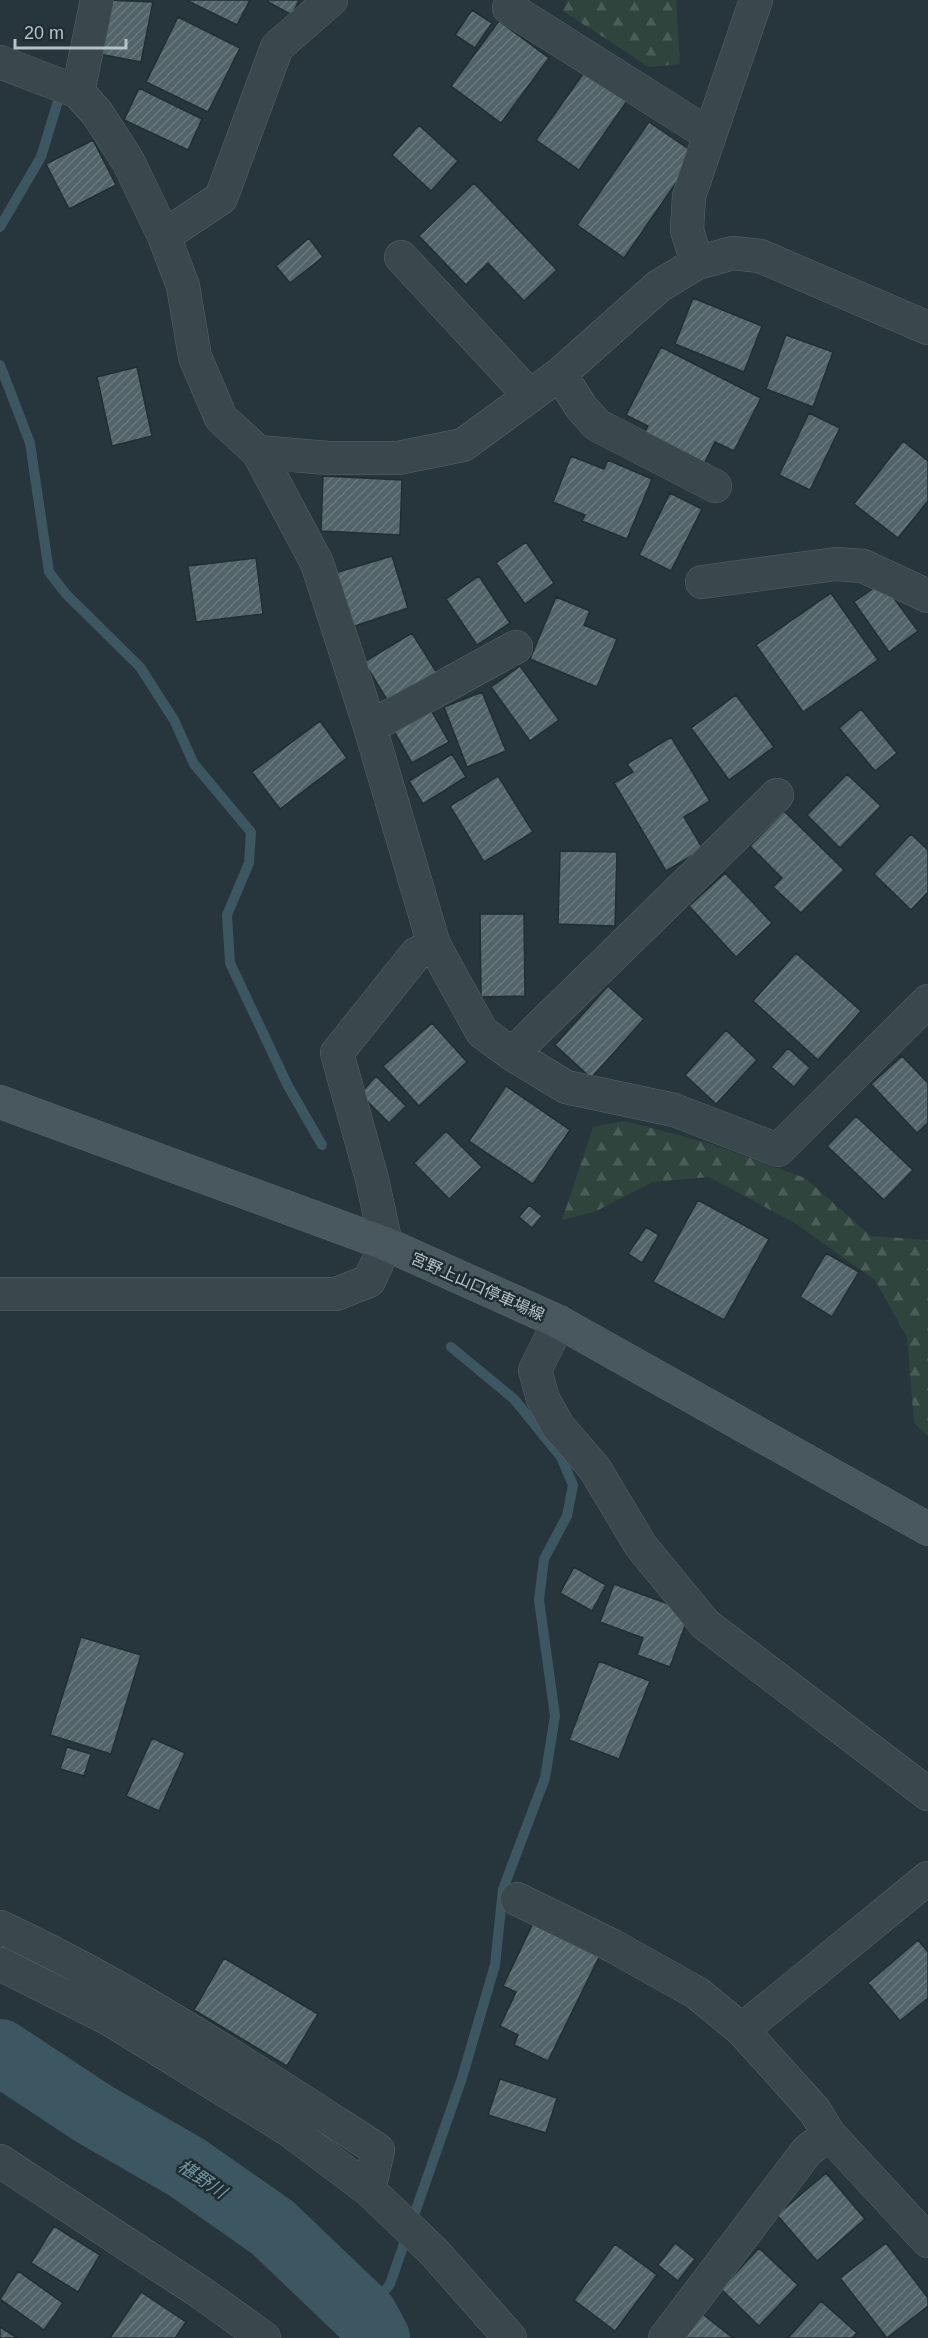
<svg xmlns="http://www.w3.org/2000/svg" width="928" height="2338" viewBox="0 0 928 2338" font-family="Arial,'Noto Sans JP',sans-serif">
	<defs>
		<pattern id="forest-firs" width="22" height="20" patternUnits="userSpaceOnUse" patternTransform="scale(1.5)"><rect width="22" height="20" fill="#2f443d"/><path d="M5 1l3.5 6h-7zM16 11l3.5 6h-7z" fill="#4b5d58"/></pattern>
		<pattern id="building-hatch" width="6" height="6" patternUnits="userSpaceOnUse" patternTransform="scale(1.5)"><rect width="6" height="6" fill="#526469"/><path d="M-1 1l2-2M0 6l6-6M5 7l2-2" fill="none" stroke="#69797d"/></pattern>
	</defs>
	<rect width="100%" height="100%" fill="#27363c"/>
	<path fill="url(#forest-firs)" d="M 567,0 L 676,0 L 680,64 L 649,67 L 563,11 Z
		M 625,1121 L 711,1144 L 805,1178 L 871,1236 L 928,1240 L 928,1436 L 914,1423 L 907,1337 L 875,1280 L 793,1222 L 709,1177 L 653,1182 L 594,1212 L 562,1220 L 593,1127 Z"/>
	<g fill="none" stroke-linecap="round" stroke-linejoin="round">
		<path stroke="#3c5761" stroke-width="10" d="M 0,227 L 41,157 L 61,91
			M 0,365 L 30,443 L 49,572 L 66,594 L 140,667 L 174,720 L 194,764 L 251,832 L 249,863 L 227,915 L 230,963 L 288,1086 L 322,1145
			M 365,2316 L 390,2284 L 462,2078 L 495,1965 L 503,1889 L 545,1778 L 555,1716 L 539,1600 L 544,1559 L 567,1516 L 573,1485 L 561,1457 L 514,1399 L 451,1347"/>
		<path stroke="#3c5761" stroke-width="66" d="M 0,2052 L 94,2114 L 186,2167 L 273,2228 L 365,2316 L 377,2338"/>
	</g>
	<path fill="url(#building-hatch)" stroke="#212e34" stroke-width="1.5" d="M 105,0 L 153,2 L 141,62 L 94,53 Z
		M 186,0 L 250,0 L 237,25 Z
		M 269,0 L 299,0 L 292,15 L 268,2 Z
		M 472,10 L 492,23 L 475,48 L 455,35 Z
		M 178,17 L 240,48 L 208,112 L 146,82 Z
		M 499,21 L 549,58 L 501,123 L 451,86 Z
		M 585,71 L 627,101 L 579,170 L 536,140 Z
		M 139,88 L 202,119 L 188,150 L 124,120 Z
		M 649,122 L 696,154 L 624,258 L 577,225 Z
		M 419,125 L 458,161 L 431,191 L 392,155 Z
		M 93,140 L 116,185 L 69,209 L 46,164 Z
		M 474,183 L 557,270 L 524,301 L 488,263 L 466,285 L 419,236 Z
		M 309,238 L 323,257 L 290,283 L 276,266 Z
		M 693,298 L 762,326 L 744,372 L 675,344 Z
		M 786,335 L 833,352 L 813,407 L 766,389 Z
		M 661,347 L 761,398 L 734,451 L 715,442 L 701,470 L 641,439 L 648,426 L 626,415 Z
		M 137,367 L 152,436 L 112,446 L 97,377 Z
		M 809,413 L 840,428 L 810,490 L 779,475 Z
		M 903,441 L 928,461 L 928,501 L 898,538 L 854,504 Z
		M 571,456 L 604,469 L 608,460 L 652,479 L 627,539 L 582,521 L 585,515 L 553,502 Z
		M 323,476 L 402,480 L 400,535 L 321,531 Z
		M 670,493 L 702,509 L 671,571 L 639,555 Z
		M 526,542 L 554,583 L 525,604 L 496,563 Z
		M 392,556 L 408,608 L 352,627 L 335,573 Z
		M 256,558 L 263,614 L 196,622 L 188,566 Z
		M 479,576 L 510,623 L 477,645 L 446,599 Z
		M 882,582 L 918,631 L 889,652 L 854,602 Z
		M 831,593 L 878,660 L 803,712 L 756,645 Z
		M 556,597 L 590,611 L 584,625 L 617,639 L 597,687 L 530,659 Z
		M 412,633 L 437,673 L 389,703 L 364,662 Z
		M 520,666 L 559,720 L 530,741 L 491,687 Z
		M 482,692 L 506,751 L 467,767 L 444,707 Z
		M 736,695 L 774,747 L 729,780 L 691,728 Z
		M 861,709 L 897,753 L 875,771 L 839,728 Z
		M 431,710 L 449,742 L 412,763 L 394,731 Z
		M 320,721 L 347,758 L 280,809 L 252,772 Z
		M 671,737 L 710,801 L 684,817 L 703,849 L 666,871 L 614,783 L 633,772 L 627,764 Z
		M 452,754 L 466,777 L 423,804 L 409,781 Z
		M 847,774 L 881,806 L 840,848 L 807,815 Z
		M 498,776 L 533,832 L 484,862 L 450,806 Z
		M 784,811 L 844,870 L 801,913 L 773,887 L 782,878 L 750,846 Z
		M 911,834 L 928,850 L 928,892 L 911,910 L 874,874 Z
		M 560,851 L 617,852 L 615,926 L 558,924 Z
		M 725,873 L 772,923 L 736,957 L 689,906 Z
		M 480,914 L 524,914 L 525,996 L 481,997 Z
		M 796,953 L 861,1011 L 818,1060 L 753,1001 Z
		M 608,986 L 644,1019 L 591,1078 L 555,1045 Z
		M 432,1023 L 467,1062 L 419,1106 L 383,1066 Z
		M 726,1030 L 757,1060 L 716,1104 L 685,1075 Z
		M 788,1048 L 810,1068 L 794,1087 L 771,1067 Z
		M 902,1056 L 928,1083 L 928,1123 L 917,1133 L 871,1084 Z
		M 376,1076 L 406,1106 L 389,1123 L 360,1094 Z
		M 506,1086 L 570,1130 L 533,1184 L 469,1141 Z
		M 856,1116 L 913,1170 L 884,1200 L 827,1146 Z
		M 446,1131 L 482,1167 L 449,1199 L 414,1163 Z
		M 698,1200 L 769,1239 L 724,1320 L 653,1282 Z
		M 529,1205 L 542,1216 L 532,1228 L 519,1217 Z
		M 646,1227 L 659,1235 L 642,1263 L 628,1254 Z
		M 826,1253 L 859,1272 L 832,1317 L 800,1297 Z
		M 574,1567 L 606,1585 L 592,1611 L 560,1593 Z
		M 614,1584 L 690,1612 L 670,1667 L 637,1655 L 643,1638 L 600,1622 Z
		M 81,1637 L 141,1655 L 111,1754 L 50,1735 Z
		M 599,1661 L 650,1681 L 619,1759 L 569,1740 Z
		M 152,1738 L 185,1753 L 159,1811 L 126,1796 Z
		M 67,1747 L 91,1754 L 84,1776 L 60,1769 Z
		M 536,1917 L 603,1949 L 548,2061 L 514,2045 L 518,2035 L 500,2026 L 516,1992 L 503,1986 Z
		M 918,1940 L 928,1952 L 928,1998 L 900,2021 L 868,1983 Z
		M 224,1958 L 318,2014 L 287,2066 L 194,2010 Z
		M 500,2079 L 557,2098 L 546,2133 L 488,2115 Z
		M 826,2173 L 865,2219 L 817,2261 L 777,2215 Z
		M 54,2226 L 100,2255 L 78,2292 L 31,2263 Z
		M 675,2243 L 695,2259 L 678,2281 L 658,2265 Z
		M 886,2243 L 928,2298 L 928,2306 L 887,2338 L 840,2278 Z
		M 615,2244 L 657,2275 L 615,2331 L 574,2300 Z
		M 759,2248 L 798,2285 L 759,2326 L 721,2289 Z
		M 18,2271 L 63,2303 L 44,2330 L 0,2299 Z
		M 141,2292 L 186,2322 L 175,2338 L 110,2338 Z
		M 821,2301 L 857,2333 L 852,2338 L 788,2338 Z
		M 700,2312 L 733,2338 L 681,2338 Z
		M 0,2327 L 17,2338 L 0,2338 Z"/>
	<g fill="none" stroke-linecap="round" stroke-linejoin="round">
		<g stroke="#58656a" stroke-width="34">
			<path id="street" d="M 509,8 L 694,125 L 711,132
				M 0,62 L 78,92 L 97,113 L 128,161 L 164,236 L 183,286 L 195,357 L 221,418 L 258,452 L 317,563 L 370,727 L 434,945 L 482,1032 L 512,1054 L 566,1087 L 674,1110 L 778,1150 L 928,1001
				M 78,92 L 97,0
				M 164,236 L 221,198 L 277,47 L 331,0
				M 401,257 L 530,396
				M 697,263 L 687,230 L 689,196 L 756,0
				M 560,374 L 581,407 L 597,425 L 715,486
				M 258,452 L 328,458 L 398,458 L 463,445 L 560,374 L 659,286 L 697,263 L 733,253 L 760,256 L 928,328
				M 702,582 L 836,564 L 863,566 L 928,596
				M 370,727 L 516,647
				M 512,1054 L 777,795
				M 0,1294 L 336,1294 L 369,1281 L 386,1244 L 372,1179 L 337,1053 L 416,954 L 434,945
				M 559,1322 L 535,1370 L 543,1399 L 558,1426 L 595,1469 L 641,1546 L 705,1624 L 928,1794
				M 517,1899 L 613,1946 L 697,1993 L 742,2030 L 815,2111 L 829,2134 L 928,2241
				M 0,1927 C 135,1990 253,2069 378,2150 L 369,2190
				M 0,1964 L 111,2020 L 289,2130 L 369,2190 L 434,2252 L 510,2338
				M 742,2030 L 928,1878
				M 0,2161 L 203,2294 L 264,2338
				M 665,2338 L 807,2151 L 829,2134"/>
		</g>
		<g stroke="#58656a" stroke-width="34">
			<path id="secondary" d="M 0,1102 L 386,1244 L 559,1322 L 928,1529"/>
		</g>
		<use href="#street" stroke="#3a474d" stroke-width="33"/>
		<use href="#secondary" stroke="#49585f" stroke-width="33"/>
	</g>
	<g text-anchor="middle" stroke-width="5" stroke-linejoin="round" paint-order="stroke">
		<g font-size="16" fill="#b6c2c7" stroke="#1f2c32">
			<text transform="translate(478 1286) rotate(24)" y="6">宮野上山口停車場線</text>
		</g>
		<g font-size="18" font-style="italic" fill="#7396a3" stroke="#1f2c32">
			<text transform="translate(202 2179) rotate(34)" y="6">椹野川</text>
		</g>
	</g>
	<path d="M15 39v9h111v-9" fill="none" stroke="#b6c2c7" stroke-width="3"/>
	<text x="24" y="39" font-size="18" fill="#b6c2c7" stroke="#1f2c32" stroke-width="4.5" paint-order="stroke">20 m</text>
</svg>
